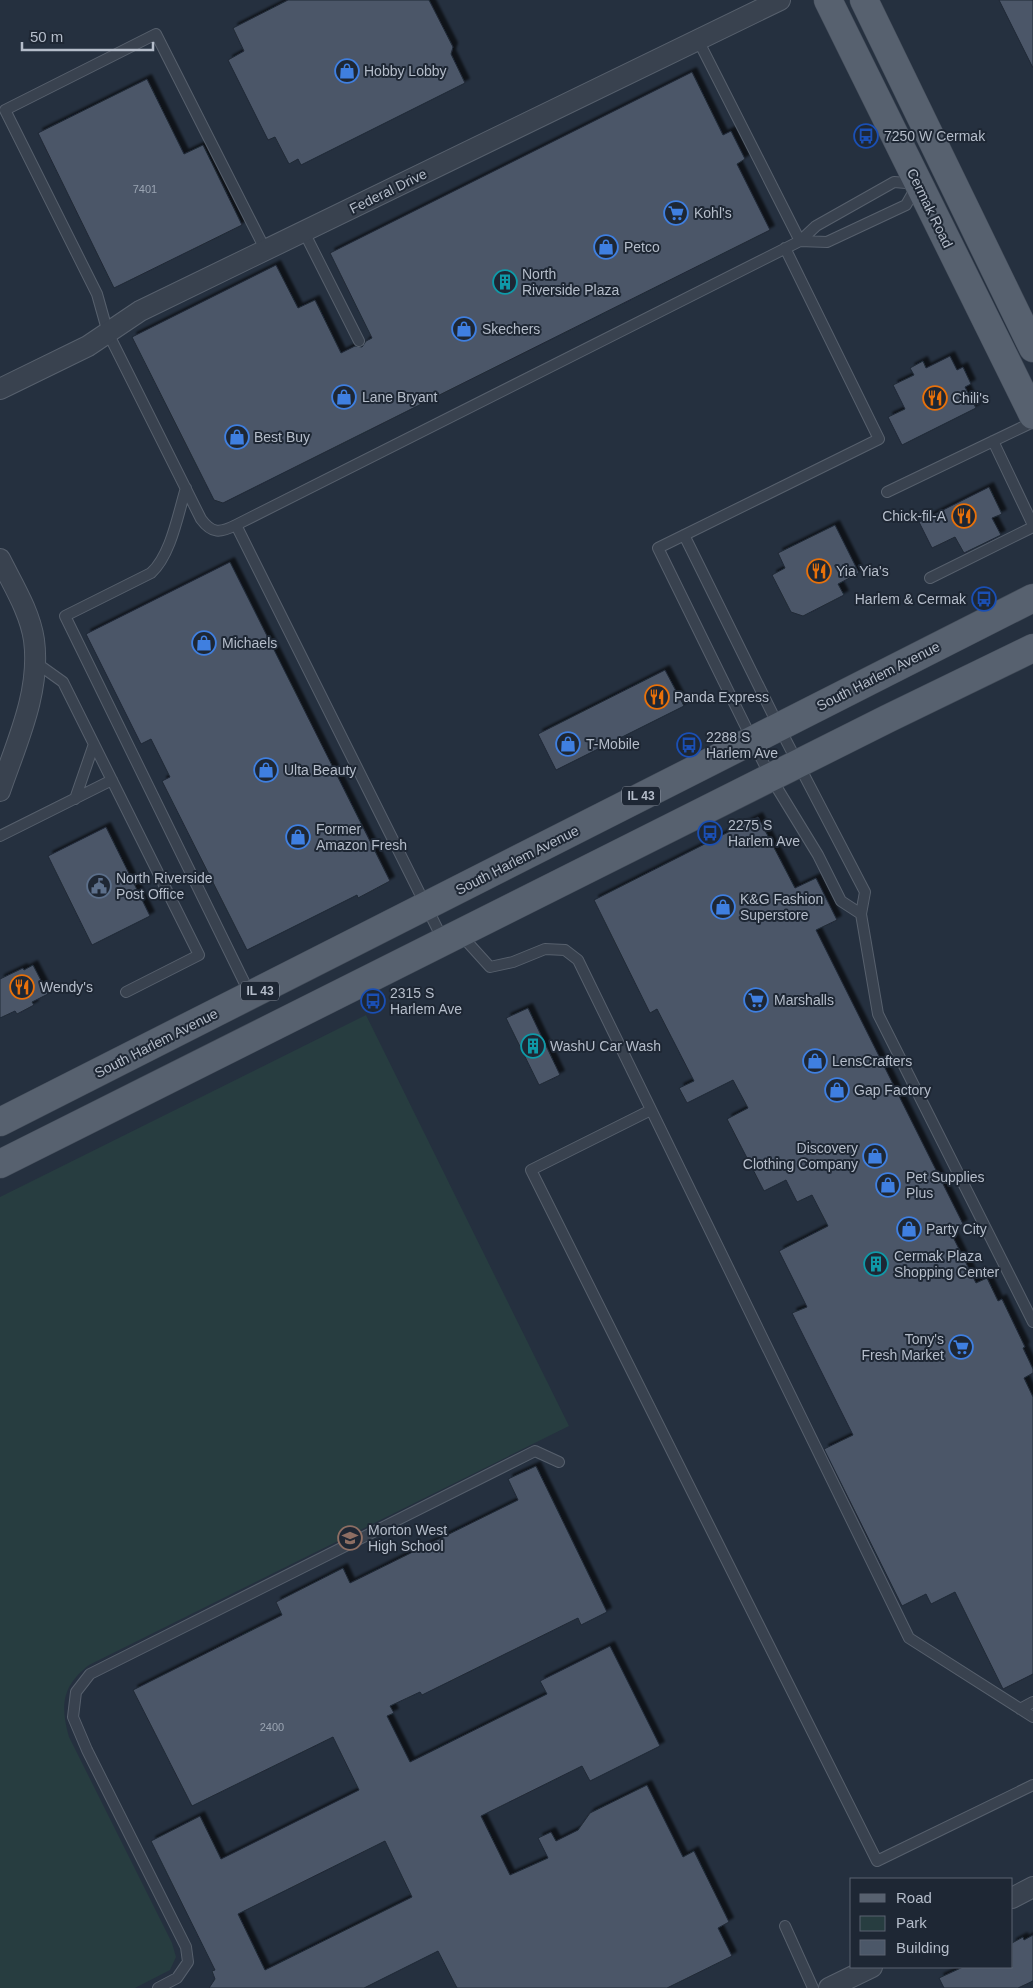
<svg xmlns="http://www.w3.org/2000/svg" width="1033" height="1988" viewBox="0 0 1033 1988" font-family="Helvetica,sans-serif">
	<defs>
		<filter id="shadow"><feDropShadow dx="4.5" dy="-4.5" stdDeviation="1" flood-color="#0009"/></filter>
	</defs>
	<rect width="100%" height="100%" fill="#25303f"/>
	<path fill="#273d40" d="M 366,1015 L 569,1426 L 89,1665 C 62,1686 60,1705 69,1737 L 172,1943 L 176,1957 L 170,1970 L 135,1988 L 0,1988 L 0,1197 Z"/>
	<path fill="#4b5768" stroke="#202936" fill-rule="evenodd" filter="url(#shadow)" d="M 288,0 L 429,0 L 453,47 L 451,54 L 465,83 L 301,165 L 298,159 L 289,164 L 275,137 L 268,140 L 228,60 L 244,51 L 233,28 Z
		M 999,0 L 1033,0 L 1033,68 Z
		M 692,72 L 723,135 L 731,131 L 745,159 L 737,164 L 770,230 L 223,503 L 214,500 L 132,337 L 276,265 L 298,308 L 315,300 L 341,353 L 355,346 L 362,347 L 366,341 L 372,338 L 330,253 Z
		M 147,79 L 184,154 L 203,145 L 242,225 L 114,288 L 38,133 Z
		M 950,356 L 957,370 L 963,367 L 971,384 L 965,387 L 976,408 L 902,445 L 888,417 L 905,409 L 893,385 L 914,375 L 910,368 L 923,361 L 926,368 Z
		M 989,487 L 1002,514 L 992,518 L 1001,535 L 964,553 L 955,537 L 932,548 L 919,522 Z
		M 835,525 L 859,573 L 838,584 L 844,595 L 803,616 L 791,612 L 772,575 L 785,568 L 778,553 Z
		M 230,562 L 390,881 L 358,898 L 357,895 L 247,950 L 162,781 L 170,777 L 151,739 L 141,744 L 86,634 Z
		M 665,670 L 684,706 L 556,770 L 538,734 Z
		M 758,817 L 795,888 L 816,878 L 837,920 L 816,930 L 963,1224 L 950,1231 L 976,1283 L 987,1278 L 998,1301 L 1002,1299 L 1025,1347 L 1023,1348 L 1033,1369 L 1033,1373 L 1024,1378 L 1033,1397 L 1033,1674 L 1003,1689 L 955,1592 L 931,1604 L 926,1594 L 902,1606 L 824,1449 L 853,1435 L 792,1313 L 807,1307 L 779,1251 L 828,1226 L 812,1195 L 797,1202 L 786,1180 L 764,1191 L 727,1119 L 748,1108 L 733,1080 L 687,1103 L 679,1088 L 694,1081 L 657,1009 L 650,1013 L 594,900 Z
		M 106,827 L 150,916 L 92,945 L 48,856 Z
		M 33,965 L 48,994 L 32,1002 L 34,1005 L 17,1014 L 15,1011 L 0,1018 L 0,979 L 23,968 L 24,970 Z
		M 528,1008 L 560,1075 L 539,1085 L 506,1018 Z
		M 536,1466 L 607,1612 L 581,1625 L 578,1618 L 422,1695 L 420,1692 L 390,1706 L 394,1713 L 387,1716 L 410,1762 L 547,1694 L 540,1681 L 610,1646 L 660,1746 L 590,1781 L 582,1766 L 481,1816 L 510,1875 L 548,1858 L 538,1838 L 551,1832 L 556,1841 L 578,1830 L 590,1813 L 647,1785 L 683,1857 L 694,1851 L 729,1922 L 718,1928 L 732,1956 L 667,1988 L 457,1988 L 438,1951 L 364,1988 L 209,1988 L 215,1979 L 212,1971 L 215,1970 L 151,1841 L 200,1816 L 221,1859 L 359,1790 L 333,1737 L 192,1806 L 133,1690 L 282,1615 L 276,1602 L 343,1568 L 350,1583 L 518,1500 L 508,1479 ZM 385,1841 L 412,1897 L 265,1970 L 238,1914 Z
		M 1033,1935 L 1033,1981 L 1018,1988 L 944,1988 L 939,1978 L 963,1967 L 1012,1967 L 1012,1943 L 1023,1937 L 1024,1940 Z"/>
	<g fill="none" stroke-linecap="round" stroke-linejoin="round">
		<g stroke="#57606d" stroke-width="12">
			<path id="lane" d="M 698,40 L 800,241
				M 304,232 L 359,341
				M 785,248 L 879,439 L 658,548 L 771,778 L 818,855 L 841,901 L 861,914
				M 266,251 L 156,34 L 5,110 L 97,294 L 108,333 L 201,519 C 212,534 220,533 236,525 L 800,241 L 816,226 L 894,182 L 918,184 L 906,205 L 827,242 L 800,241
				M 993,441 L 1033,525
				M 186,488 C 178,514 171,555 151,573 L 65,616 L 250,994
				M 887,492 L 1033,422
				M 236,525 L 443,940
				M 684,535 L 779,727 L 865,892 L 861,914 L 878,1014 L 1033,1322
				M 930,578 L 1033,527
				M 35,662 L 63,682 L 199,955 L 126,992
				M 75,799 L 94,744
				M 0,836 L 112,780
				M 461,935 L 490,967 L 513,962 L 545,949 L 565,950 L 578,960 L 909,1638 L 1033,1717
				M 651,1110 L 531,1170 L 877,1861 L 1033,1785
				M 1020,1709 L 1033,1702
				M 785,1926 L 813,1988
				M 158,1988 L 177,1978 L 188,1962 L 186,1947 L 87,1750 L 73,1717 L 76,1692 L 90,1674 L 535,1451 L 559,1462"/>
		</g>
		<g stroke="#57606d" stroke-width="22">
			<path id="street" d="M 0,389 L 88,346 L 140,311 L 780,0
				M 0,559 C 13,585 30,612 34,640 C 41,692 16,744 0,791
				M 1012,1898 L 1033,1887
				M 829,1988 L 872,1967"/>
		</g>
		<g stroke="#424b58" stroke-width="29">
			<path id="primary" d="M 828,0 L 1033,415
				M 864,0 L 1033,348
				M 0,1122 L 1033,598
				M 0,1164 L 887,719 L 1033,648"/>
		</g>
		<use href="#lane" stroke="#39424f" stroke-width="10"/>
		<use href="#street" stroke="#39424f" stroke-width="20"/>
		<use href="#primary" stroke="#57616f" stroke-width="28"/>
	</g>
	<defs>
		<g id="shop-ring" transform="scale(1.25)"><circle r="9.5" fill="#1e2734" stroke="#3f7fe0" stroke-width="1.5"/><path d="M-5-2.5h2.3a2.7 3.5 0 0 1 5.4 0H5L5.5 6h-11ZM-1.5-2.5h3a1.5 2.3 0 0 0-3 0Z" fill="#3f7fe0"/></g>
		<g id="bus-ring" transform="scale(1.25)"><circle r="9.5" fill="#1e2734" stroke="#1a4fb4" stroke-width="1.5"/><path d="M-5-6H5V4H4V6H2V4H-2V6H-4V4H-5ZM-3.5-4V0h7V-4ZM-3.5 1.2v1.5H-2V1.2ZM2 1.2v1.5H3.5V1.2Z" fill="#1a4fb4"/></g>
		<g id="supermarket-ring" transform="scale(1.25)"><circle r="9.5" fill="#1e2734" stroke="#3f7fe0" stroke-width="1.5"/><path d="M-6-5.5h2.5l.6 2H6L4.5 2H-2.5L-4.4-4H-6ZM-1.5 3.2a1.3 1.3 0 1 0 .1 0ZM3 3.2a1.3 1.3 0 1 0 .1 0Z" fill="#3f7fe0"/></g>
		<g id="building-ring" transform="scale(1.25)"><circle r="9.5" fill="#1e2734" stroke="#0f9aa8" stroke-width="1.5"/><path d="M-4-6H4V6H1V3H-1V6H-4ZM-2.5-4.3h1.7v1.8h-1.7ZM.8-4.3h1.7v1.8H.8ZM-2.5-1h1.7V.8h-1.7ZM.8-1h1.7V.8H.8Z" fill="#0f9aa8"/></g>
		<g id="restaurant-ring" transform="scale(1.25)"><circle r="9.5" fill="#1e2734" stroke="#e8710a" stroke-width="1.5"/><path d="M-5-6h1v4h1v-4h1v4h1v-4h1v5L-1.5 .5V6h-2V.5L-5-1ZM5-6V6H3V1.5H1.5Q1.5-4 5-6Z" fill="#e8710a"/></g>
		<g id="civic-ring" transform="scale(1.25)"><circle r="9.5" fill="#1e2734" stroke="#5c6f8a" stroke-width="1.5"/><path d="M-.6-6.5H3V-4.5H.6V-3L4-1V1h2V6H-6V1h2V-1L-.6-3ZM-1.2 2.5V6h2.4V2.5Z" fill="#5c6f8a"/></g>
		<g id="school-ring" transform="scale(1.25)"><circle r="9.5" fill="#1e2734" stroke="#8d6e63" stroke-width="1.5"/><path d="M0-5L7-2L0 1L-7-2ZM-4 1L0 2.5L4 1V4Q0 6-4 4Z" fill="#8d6e63"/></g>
	</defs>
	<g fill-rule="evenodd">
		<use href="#shop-ring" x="347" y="71"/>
		<use href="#bus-ring" x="866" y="136"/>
		<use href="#supermarket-ring" x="676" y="213"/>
		<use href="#shop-ring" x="606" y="247"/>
		<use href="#building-ring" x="505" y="282"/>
		<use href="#shop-ring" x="464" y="329"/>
		<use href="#shop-ring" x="344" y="397"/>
		<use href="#restaurant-ring" x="935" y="398"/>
		<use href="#shop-ring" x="237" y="437"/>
		<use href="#restaurant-ring" x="964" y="516"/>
		<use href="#restaurant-ring" x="819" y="571"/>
		<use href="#bus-ring" x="984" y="599"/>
		<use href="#shop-ring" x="204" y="643"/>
		<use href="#restaurant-ring" x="657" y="697"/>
		<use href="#shop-ring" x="568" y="744"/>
		<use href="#bus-ring" x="689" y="745"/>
		<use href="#shop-ring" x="266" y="770"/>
		<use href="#bus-ring" x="710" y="833"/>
		<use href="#shop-ring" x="298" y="837"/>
		<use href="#civic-ring" x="99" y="886"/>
		<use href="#shop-ring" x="723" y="907"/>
		<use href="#restaurant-ring" x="22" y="987"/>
		<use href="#supermarket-ring" x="756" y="1000"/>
		<use href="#bus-ring" x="373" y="1001"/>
		<use href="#building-ring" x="533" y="1046"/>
		<use href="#shop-ring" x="815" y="1061"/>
		<use href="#shop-ring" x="837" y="1090"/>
		<use href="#shop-ring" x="875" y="1156"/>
		<use href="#shop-ring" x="888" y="1185"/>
		<use href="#shop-ring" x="909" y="1229"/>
		<use href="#building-ring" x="876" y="1264"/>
		<use href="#supermarket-ring" x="961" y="1347"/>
		<use href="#school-ring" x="350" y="1538"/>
	</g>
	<g text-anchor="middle" stroke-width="4" stroke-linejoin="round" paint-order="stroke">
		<g font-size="11" fill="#9aa4b2">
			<text x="145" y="193">7401</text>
			<text x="272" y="1731">2400</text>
		</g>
		<g fill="#1e2734" stroke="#88909d" stroke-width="1">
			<rect x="622" y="786.5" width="38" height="19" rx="4"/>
			<rect x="241" y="981.5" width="38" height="19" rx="4"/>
		</g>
		<g font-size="12" font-weight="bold" fill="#b5bdca">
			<text x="641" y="800">IL 43</text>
			<text x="260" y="995">IL 43</text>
		</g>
		<g font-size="14" fill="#b5bdca" stroke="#1e2734" text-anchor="start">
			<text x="364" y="76">Hobby Lobby</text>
			<text x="884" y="141">7250 W Cermak</text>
			<text x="694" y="218">Kohl's</text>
			<text x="624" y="252">Petco</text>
			<text x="522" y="279">North<tspan x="522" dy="16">Riverside Plaza</tspan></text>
			<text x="482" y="334">Skechers</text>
			<text x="362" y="402">Lane Bryant</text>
			<text x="952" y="403">Chili's</text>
			<text x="254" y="442">Best Buy</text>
			<text x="946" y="521" text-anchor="end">Chick-fil-A</text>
			<text x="836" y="576">Yia Yia's</text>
			<text x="966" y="604" text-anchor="end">Harlem &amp; Cermak</text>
			<text x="222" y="648">Michaels</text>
			<text x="674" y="702">Panda Express</text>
			<text x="706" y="742">2288 S<tspan x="706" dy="16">Harlem Ave</tspan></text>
			<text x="586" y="749">T-Mobile</text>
			<text x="284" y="775">Ulta Beauty</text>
			<text x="728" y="830">2275 S<tspan x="728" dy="16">Harlem Ave</tspan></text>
			<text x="316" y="834">Former<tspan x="316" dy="16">Amazon Fresh</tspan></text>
			<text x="116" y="883">North Riverside<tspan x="116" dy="16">Post Office</tspan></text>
			<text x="740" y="904">K&amp;G Fashion<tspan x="740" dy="16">Superstore</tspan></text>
			<text x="40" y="992">Wendy's</text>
			<text x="390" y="998">2315 S<tspan x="390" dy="16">Harlem Ave</tspan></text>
			<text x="774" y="1005">Marshalls</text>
			<text x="550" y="1051">WashU Car Wash</text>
			<text x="832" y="1066">LensCrafters</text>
			<text x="854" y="1095">Gap Factory</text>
			<text x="858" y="1153" text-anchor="end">Discovery<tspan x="858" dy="16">Clothing Company</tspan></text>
			<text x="906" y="1182">Pet Supplies<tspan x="906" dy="16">Plus</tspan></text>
			<text x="926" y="1234">Party City</text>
			<text x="894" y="1261">Cermak Plaza<tspan x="894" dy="16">Shopping Center</tspan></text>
			<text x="944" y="1344" text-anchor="end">Tony's<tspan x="944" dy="16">Fresh Market</tspan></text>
			<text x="368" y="1535">Morton West<tspan x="368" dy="16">High School</tspan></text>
		</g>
		<g font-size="14" fill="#b5bdca" stroke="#1e2734">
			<text transform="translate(388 191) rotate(-26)" y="5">Federal Drive</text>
			<text transform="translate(930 208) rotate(64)" y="5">Cermak Road</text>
			<text transform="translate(878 676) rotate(-27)" y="5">South Harlem Avenue</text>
			<text transform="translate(517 860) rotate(-27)" y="5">South Harlem Avenue</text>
			<text transform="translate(156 1043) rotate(-27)" y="5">South Harlem Avenue</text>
		</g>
	</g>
	<rect x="850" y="1878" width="162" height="90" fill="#1e2734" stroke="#5a6370"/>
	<rect x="860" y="1894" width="25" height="8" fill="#57616f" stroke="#5a6370"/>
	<text x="896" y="1903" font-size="15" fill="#b5bdca">Road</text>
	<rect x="860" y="1916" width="25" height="15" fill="#273d40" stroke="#5a6370"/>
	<text x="896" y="1928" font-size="15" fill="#b5bdca">Park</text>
	<rect x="860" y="1940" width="25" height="15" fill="#4b5768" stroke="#5a6370"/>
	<text x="896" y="1953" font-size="15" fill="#b5bdca">Building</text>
	<path d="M22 42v8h131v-8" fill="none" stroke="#b5bdca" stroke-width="2.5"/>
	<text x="30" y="42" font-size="15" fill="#b5bdca" stroke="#1e2734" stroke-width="4" paint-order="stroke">50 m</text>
</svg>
